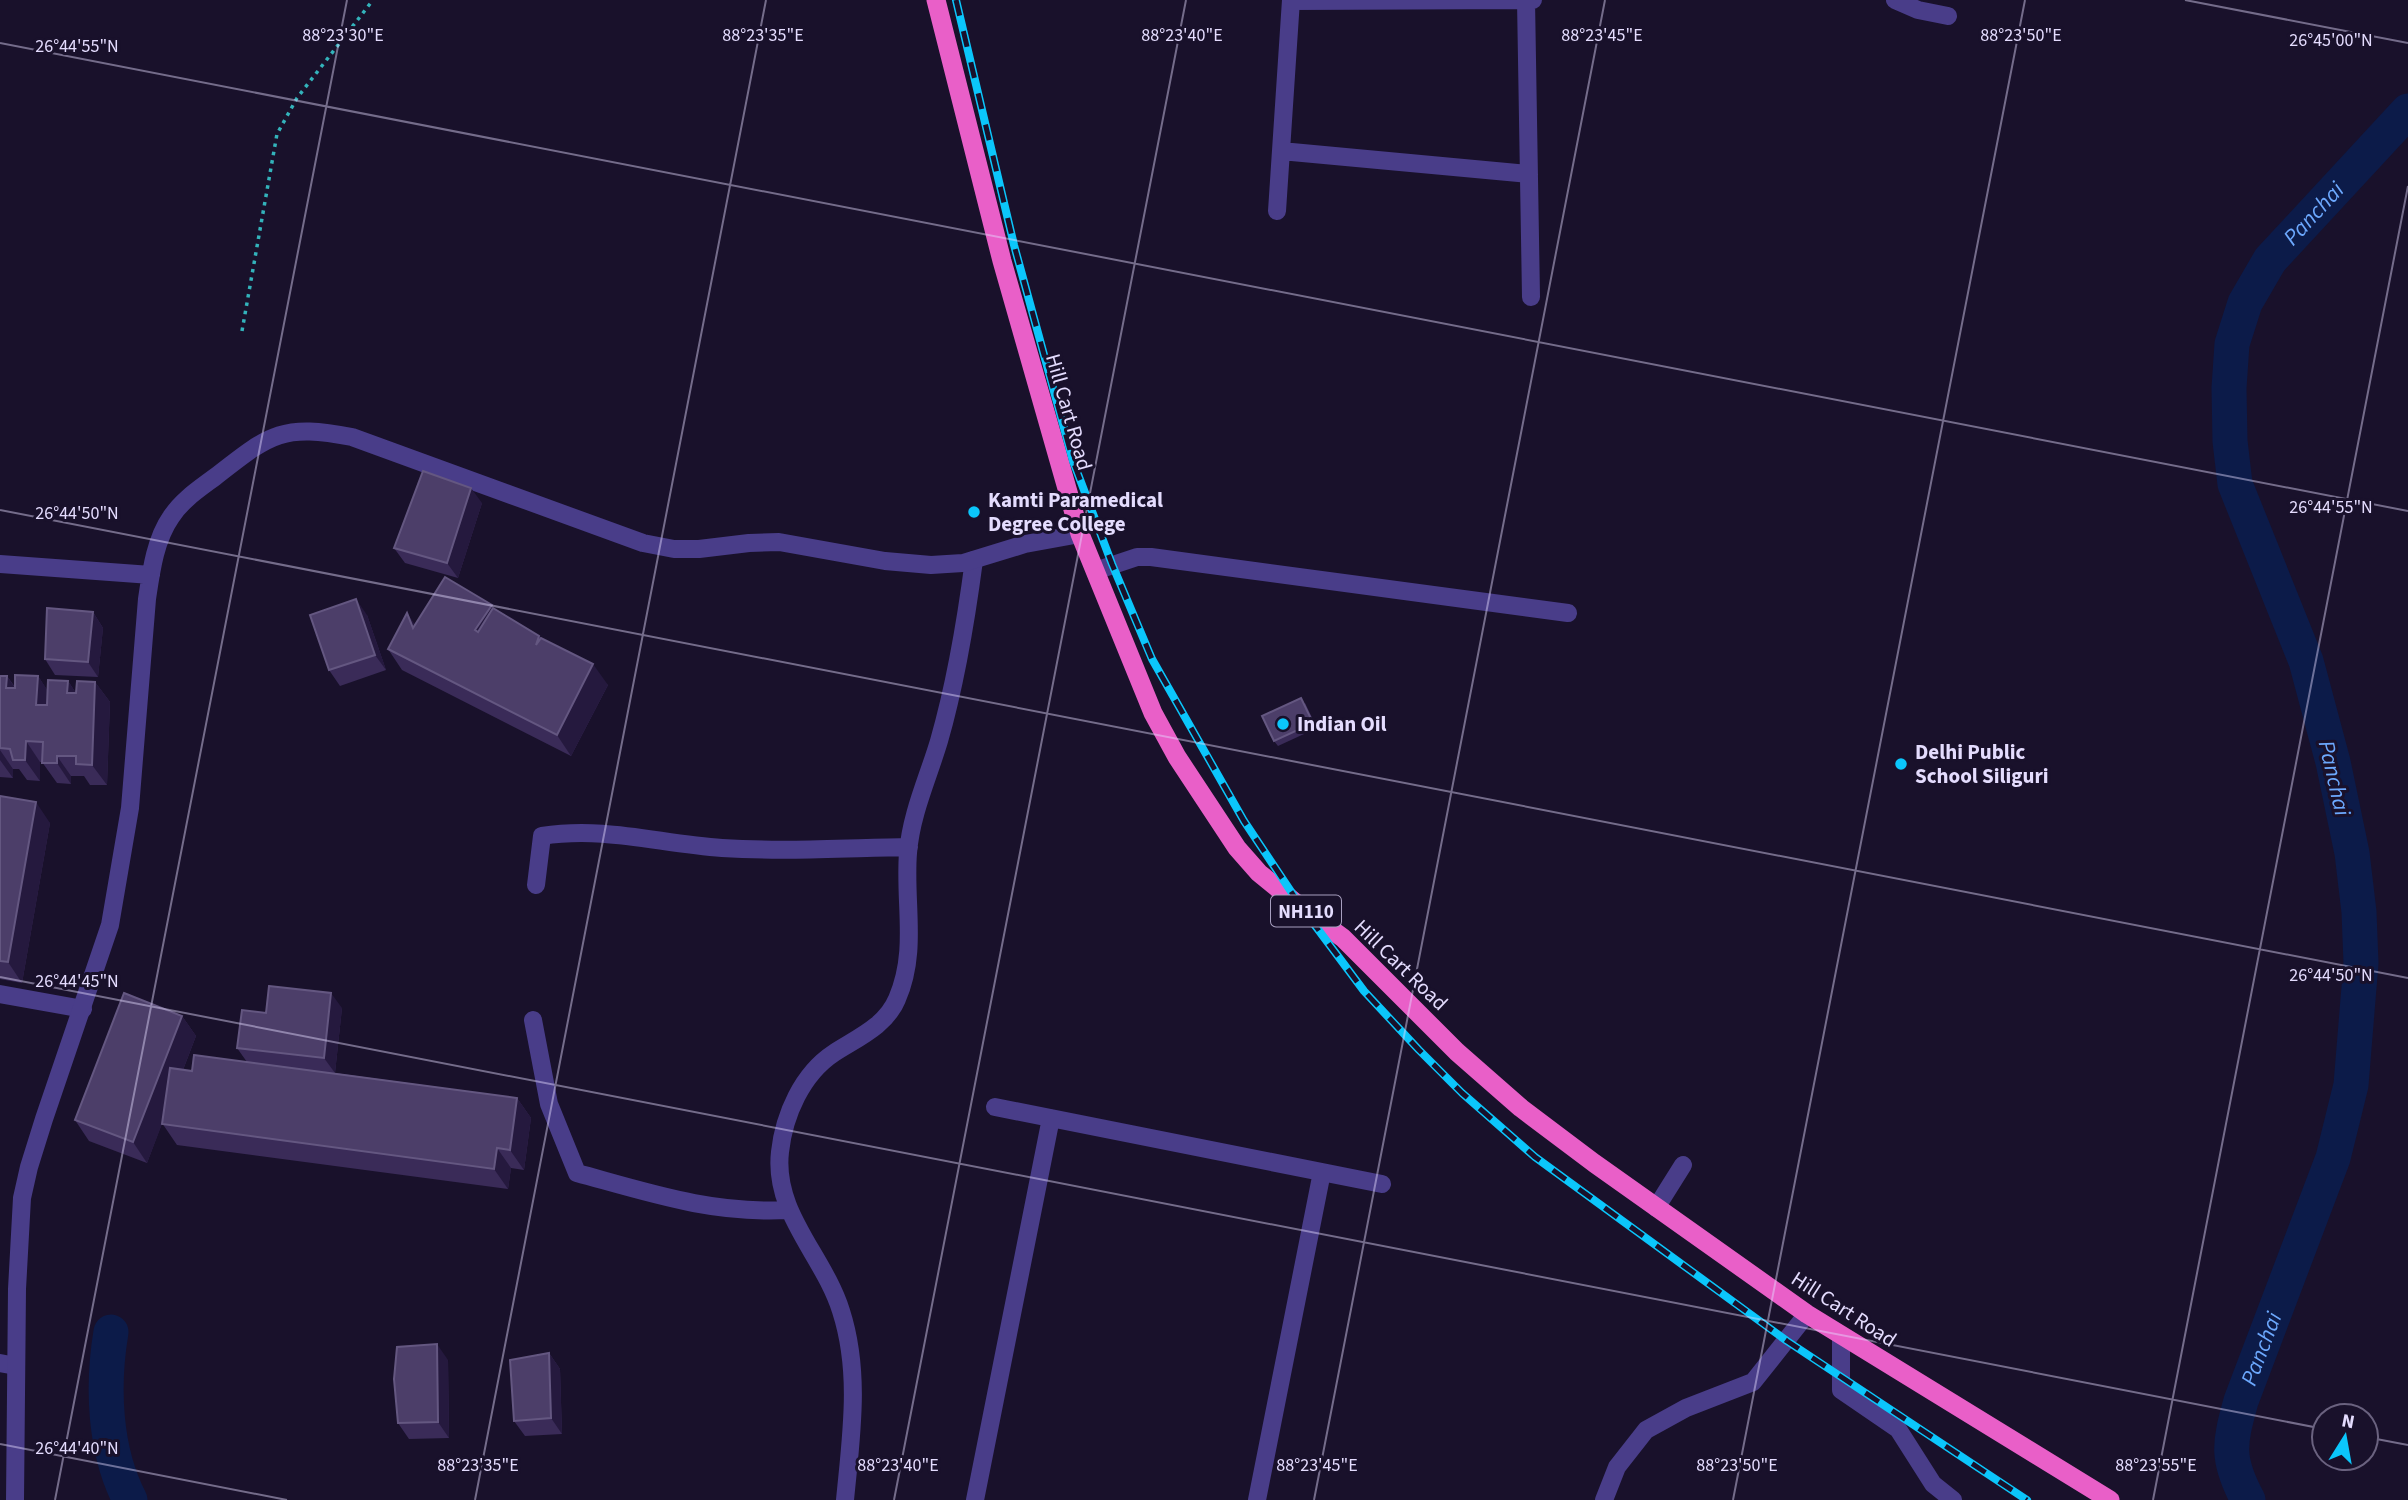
<svg xmlns="http://www.w3.org/2000/svg" width="2408" height="1500" viewBox="0 0 2408 1500" font-family="'Source Sans 3',sans-serif">
	<rect width="100%" height="100%" fill="#19112b"/>
	<g fill="none" stroke-linecap="round" stroke-linejoin="round">
		<g stroke="#0c1b49" stroke-width="35">
			<path d="M 111,1332 C 102,1386 104,1450 130,1500"/>
			<path id="s1" d="M 2248,1500 C 2226,1459 2229,1444 2241,1401 L 2333,1158 L 2351,1085 L 2361,963 L 2359,912 L 2352,853 L 2333,762 L 2306,661 L 2235,484 L 2230,441 L 2229,388 L 2232,344 L 2245,303 L 2270,260 L 2408,111"/>
		</g>
		<path stroke="#33b3bb" stroke-width="3.5" stroke-dasharray="3.5 5" stroke-linecap="butt" d="M 242,331 L 277,134 L 297,98 L 373,0"/>
		<path stroke="#493d89" stroke-width="18" d="M 1526,0 L 1531,297
			M 1895,0 L 1918,10 L 1948,16
			M 1291,1 L 1533,0
			M 1281,151 L 1529,174
			M 1277,211 L 1291,0
			M 1095,571 L 1137,557 L 1151,557 L 1568,613
			M 536,885 L 542,836 C 605,826 660,844 722,848 C 784,852 847,848 909,847
			M 0,994 L 83,1009
			M 533,1020 L 549,1104 L 577,1173 C 650,1193 712,1214 788,1210
			M 995,1107 L 1382,1184
			M 1656,1208 L 1683,1165
			M 1841,1336 L 1841,1390 L 1898,1429 L 1933,1484 L 1953,1500
			M 0,1363 L 16,1366
			M 845,1500 C 851,1437 861,1373 841,1311 C 824,1256 773,1213 780,1152 C 784,1115 802,1074 834,1053 C 857,1038 886,1026 897,999 C 918,951 904,903 908,853 C 911,814 928,778 939,741 C 956,682 966,621 974,560
			M 975,1500 L 1051,1118
			M 1257,1500 L 1322,1172
			M 1604,1500 L 1617,1467 L 1646,1430 L 1686,1408 L 1753,1382 L 1807,1314"/>
		<path stroke="#493d89" stroke-width="18" d="M 0,564 L 151,575
			M 15,1500 L 17,1289 L 22,1198 L 29,1167 L 44,1119 L 110,925 L 130,808 L 147,599 C 151,572 155,540 171,517 C 182,500 199,489 215,477 C 269,435 281,423 352,437 L 643,543 L 674,549 L 699,549 L 749,543 L 779,542 L 885,561 L 931,565 L 963,563 L 1025,544 L 1080,534"/>
		<path stroke="#e95fc8" stroke-width="19" d="M 936,0 L 1002,261 L 1080,534 L 1153,713 L 1177,757 L 1237,848 L 1259,873 L 1302,908 L 1343,938 L 1457,1052 L 1521,1108 L 1594,1163 L 1807,1314 L 2110,1500"/>
		<g stroke="#0bc6fb" stroke-width="8">
			<path id="rail" d="M 956,0 L 1014,245 L 1073,461 L 1112,564 L 1152,659 L 1244,821 L 1302,908 L 1364,991 L 1419,1050 L 1462,1093 L 1535,1157 L 1787,1341 L 2027,1500"/>
		</g>
		<use href="#rail" stroke="#19112b" stroke-width="5" stroke-dasharray="16" stroke-linecap="butt"/>
	</g>
	<path fill="#3a2b58" d="M 482,503 L 458,578 L 405,563 L 394,548 Z
		M 494,608 L 539,636 L 608,685 L 571,756 L 402,670 L 388,649 L 415,625 Z
		M 93,612 L 103,628 L 98,677 L 55,675 L 45,659 Z
		M 367,615 L 386,670 L 340,686 L 329,670 Z
		M 0,676 L 7,676 L 15,687 L 38,676 L 47,690 L 68,681 L 76,693 L 95,682 L 110,702 L 107,785 L 90,785 L 84,776 L 71,776 L 71,784 L 57,783 L 42,762 L 40,762 L 40,781 L 27,780 L 19,769 L 13,769 L 13,778 L 0,777 Z
		M 1305,703 L 1317,728 L 1278,746 L 1274,741 Z
		M 0,796 L 50,823 L 22,983 L 0,979 Z
		M 342,1008 L 335,1073 L 517,1098 L 531,1118 L 524,1170 L 511,1168 L 508,1189 L 177,1145 L 162,1123 L 147,1163 L 89,1141 L 75,1120 L 182,1016 L 196,1036 L 183,1070 L 192,1071 L 247,1062 L 237,1048 Z
		M 549,1353 L 560,1369 L 562,1434 L 525,1436 L 514,1421 Z
		M 448,1360 L 449,1438 L 409,1439 L 398,1423 Z"/>
	<path fill="#25193e" d="M 471,488 L 482,503 L 458,578 L 447,563 Z
		M 356,599 L 367,615 L 386,670 L 375,655 Z
		M 492,605 L 506,626 L 490,651 L 475,630 Z
		M 93,612 L 103,628 L 98,677 L 88,662 Z
		M 407,613 L 421,633 L 413,628 Z
		M 593,664 L 608,685 L 571,756 L 557,735 Z
		M 7,676 L 21,697 L 6,688 Z
		M 38,676 L 52,697 L 51,725 L 36,705 Z
		M 68,681 L 82,702 L 67,693 Z
		M 95,682 L 110,702 L 107,785 L 92,765 Z
		M 26,741 L 40,762 L 40,781 L 25,760 Z
		M 0,750 L 13,769 L 13,778 L 0,760 Z
		M 57,756 L 71,776 L 71,784 L 57,763 Z
		M 36,802 L 50,823 L 22,983 L 8,962 Z
		M 331,993 L 342,1008 L 335,1073 L 324,1058 Z
		M 182,1016 L 196,1036 L 147,1163 L 133,1142 Z
		M 517,1098 L 531,1118 L 524,1170 L 510,1150 Z
		M 497,1148 L 511,1168 L 508,1189 L 494,1169 Z
		M 437,1344 L 448,1360 L 449,1438 L 438,1422 Z
		M 549,1353 L 560,1369 L 562,1434 L 551,1418 Z"/>
	<path fill="#4c3e69" stroke="#645781" stroke-width="2" d="M 423,471 L 471,488 L 447,563 L 394,548 Z
		M 445,577 L 492,605 L 475,630 L 478,632 L 493,608 L 539,636 L 536,645 L 541,638 L 593,664 L 557,735 L 388,649 L 407,613 L 413,628 Z
		M 356,599 L 375,655 L 329,670 L 310,615 Z
		M 47,608 L 93,612 L 88,662 L 45,659 Z
		M 15,675 L 38,676 L 36,705 L 47,705 L 48,680 L 68,681 L 67,693 L 76,693 L 77,681 L 95,682 L 92,765 L 76,764 L 76,756 L 57,756 L 57,763 L 42,763 L 43,742 L 26,741 L 25,760 L 13,760 L 10,749 L 0,748 L 0,676 L 7,676 L 6,688 L 15,688 Z
		M 1301,698 L 1313,723 L 1274,741 L 1262,716 Z
		M 0,796 L 36,802 L 8,962 L 0,961 Z
		M 269,986 L 331,993 L 324,1058 L 237,1048 L 242,1010 L 266,1013 Z
		M 124,993 L 182,1016 L 133,1142 L 75,1120 Z
		M 194,1055 L 517,1098 L 510,1150 L 497,1148 L 494,1169 L 162,1124 L 170,1068 L 192,1071 Z
		M 437,1344 L 438,1422 L 398,1423 L 394,1379 L 397,1347 Z
		M 549,1353 L 551,1418 L 514,1421 L 510,1360 Z"/>
	<path fill="none" stroke="#e4dcfe" stroke-width="2" stroke-opacity="0.45" d="M 2185,0 L 2408,43M 0,43 L 2408,511M 0,510 L 2408,978M 0,977 L 2324,1429M 2366,1437 L 2408,1445M 0,1444 L 287,1500M 55,1500 L 347,0M 475,1500 L 766,0M 894,1500 L 1186,0M 1314,1500 L 1605,0M 1733,1500 L 2025,0M 2153,1500 L 2408,186"/>
	<g fill="#0bc6fb" stroke="#19112b" stroke-width="2.5">
		<circle cx="974" cy="512" r="7"/>
		<circle cx="1283" cy="724" r="7"/>
		<circle cx="1901" cy="764" r="7"/>
	</g>
	<g text-anchor="middle" stroke-width="6" stroke-linejoin="round" paint-order="stroke">
		<rect fill="#19112b" stroke="#a79fbf" stroke-width="2" x="1271" y="895.5" width="70" height="31" rx="5"/>
		<g font-size="19" font-weight="bold" fill="#e4dcfe">
			<text x="1306" y="918">NH110</text>
		</g>
		<g font-size="21" fill="#e4dcfe" stroke="#19112b">
			<text transform="translate(1069 412) rotate(74)" y="7">Hill Cart Road</text>
			<text transform="translate(1401 965) rotate(44)" y="7">Hill Cart Road</text>
			<text transform="translate(1844 1309) rotate(33)" y="7">Hill Cart Road</text>
		</g>
		<g font-size="21" font-weight="bold" fill="#e4dcfe" stroke="#19112b" text-anchor="start">
			<text x="988" y="507">Kamti Paramedical<tspan x="988" dy="24">Degree College</tspan></text>
			<text x="1297" y="731">Indian Oil</text>
			<text x="1915" y="759">Delhi Public<tspan x="1915" dy="24">School Siliguri</tspan></text>
		</g>
		<g font-size="23" font-style="italic" fill="#6ca8fd" stroke="#19112b">
			<text dy="8" stroke="none"><textPath href="#s1" startOffset="1356">Panchai</textPath></text>
			<text transform="translate(2335 778) rotate(77)" y="8">Panchai</text>
			<text dy="8" stroke="none"><textPath href="#s1" startOffset="159">Panchai</textPath></text>
		</g>
	</g>
	<g font-size="18" text-anchor="middle" fill="#e4dcfe" stroke="#19112b" stroke-width="6" stroke-linejoin="round" paint-order="stroke">
		<text x="343" y="41">88°23'30"E</text>
		<text x="763" y="41">88°23'35"E</text>
		<text x="1602" y="41">88°23'45"E</text>
		<text x="2021" y="41">88°23'50"E</text>
		<text x="1182" y="41">88°23'40"E</text>
		<text x="2331" y="46">26°45'00"N</text>
		<text x="77" y="52">26°44'55"N</text>
		<text x="2331" y="513">26°44'55"N</text>
		<text x="77" y="519">26°44'50"N</text>
		<text x="2331" y="981">26°44'50"N</text>
		<text x="77" y="987">26°44'45"N</text>
		<text x="77" y="1454">26°44'40"N</text>
		<text x="478" y="1471">88°23'35"E</text>
		<text x="898" y="1471">88°23'40"E</text>
		<text x="1317" y="1471">88°23'45"E</text>
		<text x="1737" y="1471">88°23'50"E</text>
		<text x="2156" y="1471">88°23'55"E</text>
	</g>
	<g transform="translate(2345 1437) rotate(11)"><circle r="33" fill="#19112b" stroke="#6a627f" stroke-width="2"/>
	<path d="M0-5L12 26L0 18L-12 26Z" fill="#0bc6fb"/>
	<text y="-10" font-size="19" font-weight="bold" text-anchor="middle" fill="#e4dcfe">N</text>
	</g>
</svg>
